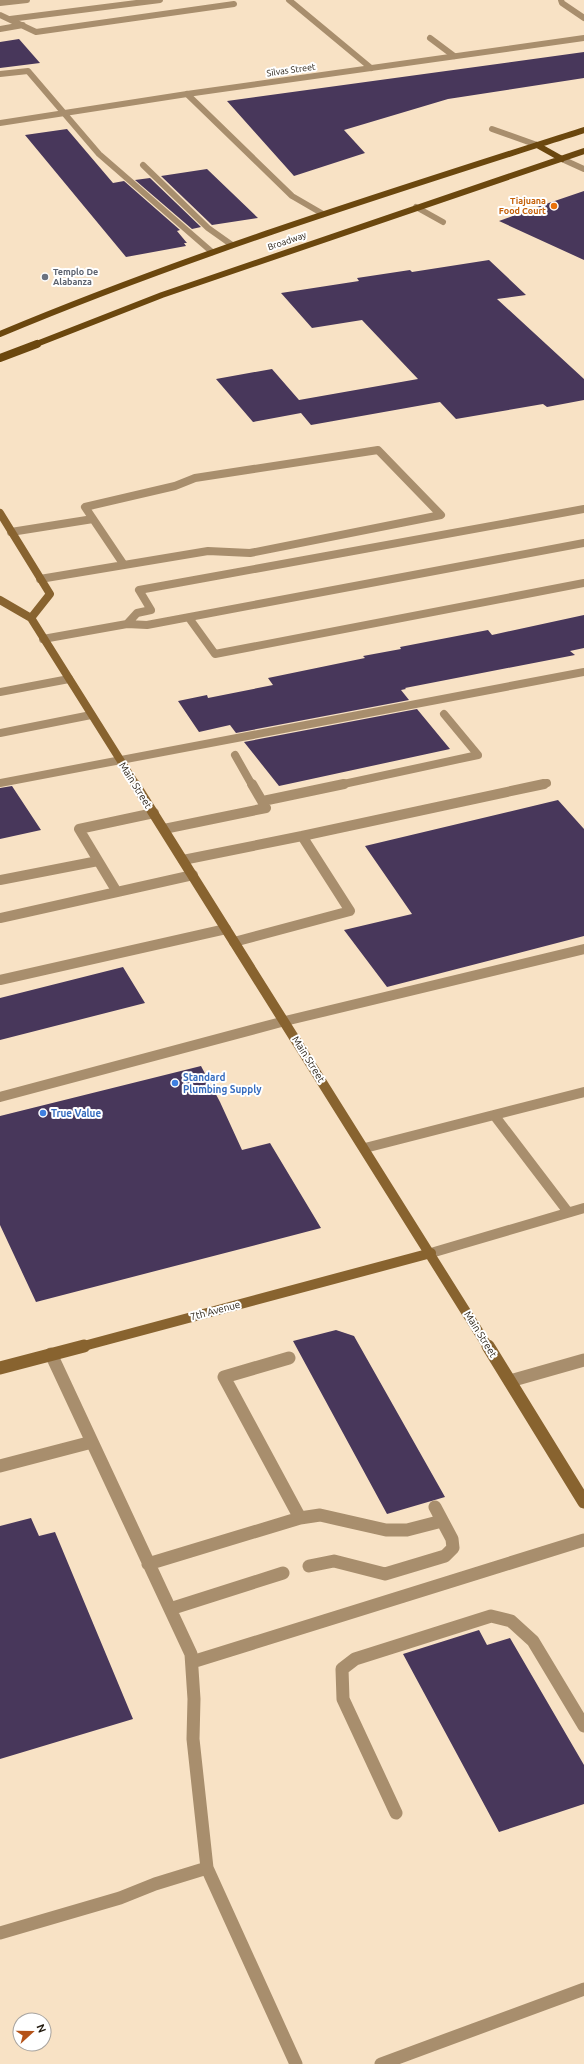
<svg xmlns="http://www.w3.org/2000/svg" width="584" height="2064" viewBox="0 0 584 2064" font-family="Ubuntu,sans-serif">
	<rect width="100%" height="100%" fill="#f8e2c5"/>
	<path fill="#48375b" d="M 19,39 L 40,63 L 0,68 L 0,42 Z
		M 584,52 L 584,78 L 448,99 L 344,130 L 365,153 L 294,176 L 227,101 Z
		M 67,129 L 113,183 L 124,181 L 180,230 L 177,231 L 187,243 L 184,243 L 186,246 L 126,257 L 25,135 Z
		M 207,169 L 258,218 L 212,225 L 161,176 Z
		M 150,178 L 201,227 L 192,229 L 135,180 Z
		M 584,191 L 584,260 L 499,221 L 537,207 Z
		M 489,260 L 526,295 L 497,299 L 584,379 L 584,400 L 547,407 L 543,404 L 456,419 L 440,402 L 311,425 L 301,413 L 253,422 L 216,379 L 272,369 L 299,400 L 418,379 L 362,320 L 312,328 L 281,293 L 359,281 L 357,278 L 410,270 L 412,272 Z
		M 584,615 L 584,648 L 570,651 L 575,655 L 405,688 L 406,689 L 401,690 L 409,700 L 236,733 L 230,725 L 199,732 L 178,701 L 207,695 L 208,698 L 273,685 L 268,678 L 365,658 L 363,656 L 401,649 L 400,647 L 488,630 L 492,635 Z
		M 417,709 L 450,749 L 279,786 L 244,742 Z
		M 12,786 L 41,830 L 0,839 L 0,788 Z
		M 558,800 L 584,829 L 584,936 L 387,987 L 344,930 L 412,914 L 365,846 Z
		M 123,967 L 145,1003 L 0,1040 L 0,998 Z
		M 201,1066 L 220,1102 L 242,1150 L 270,1143 L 321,1228 L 36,1302 L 0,1225 L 0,1116 Z
		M 336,1330 L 354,1336 L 445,1497 L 387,1514 L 293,1341 Z
		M 31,1518 L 39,1536 L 55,1532 L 133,1719 L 0,1759 L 0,1526 Z
		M 479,1630 L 487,1645 L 510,1638 L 584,1765 L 584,1804 L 499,1832 L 403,1654 Z"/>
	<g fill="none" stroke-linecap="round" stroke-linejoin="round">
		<path stroke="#a88e6d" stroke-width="6" d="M 289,0 L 371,68
			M 561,0 L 562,3 L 584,18
			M 0,3 L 27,0
			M 0,15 L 36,32 L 234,4
			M 10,19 L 160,0
			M 0,29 L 23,25
			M 430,38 L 454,56
			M 0,74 L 28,71 L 99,154 L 212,252
			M 187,94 L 292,196 L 323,214
			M 492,129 L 537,145
			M 562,159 L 584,169
			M 143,165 L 208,228 L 232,245
			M 416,207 L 443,222"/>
		<path stroke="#a88e6d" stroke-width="8" d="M 378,450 L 441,515 L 250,553 L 208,551 L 124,565 L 85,507 L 175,486 L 195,478 Z
			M 11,532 L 93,519
			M 40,579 L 124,565
			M 189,618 L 215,654 L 584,583
			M 127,624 L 137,613 L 151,610 L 139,590 L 584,509
			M 43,639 L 127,624 L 147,625 L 584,543
			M 0,692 L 69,679
			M 0,733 L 91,715
			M 235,755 L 252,785
			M 0,783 L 584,672
			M 339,785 L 478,755 L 444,714
			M 539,785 L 547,783"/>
		<path stroke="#a88e6d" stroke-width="10" d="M 263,801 L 344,784
			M 154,813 L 79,829 L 117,892 L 193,875
			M 164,829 L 266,808 L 252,784
			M 302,836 L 544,784
			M 183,860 L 302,836 L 350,911 L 234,942
			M 0,880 L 98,861
			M 0,918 L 117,892
			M 0,980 L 226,929
			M 0,1097 L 285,1021 L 584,949
			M 494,1115 L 568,1212
			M 365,1148 L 584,1092
			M 431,1253 L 584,1208"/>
		<path stroke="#a88e6d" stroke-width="13" d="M 510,1381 L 584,1360
			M 0,1466 L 92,1442
			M 300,1518 L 320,1515 L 386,1530 L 407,1530 L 442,1521
			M 148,1564 L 300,1518 L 224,1377 L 289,1358
			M 309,1566 L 334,1561 L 385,1574 L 445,1556 L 453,1548 L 452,1539 L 435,1507
			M 170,1609 L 283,1573
			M 192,1662 L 584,1540
			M 396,1813 L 343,1699 L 342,1669 L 355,1659 L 491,1616 L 511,1621 L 533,1641 L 584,1726
			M 207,1868 L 296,2064
			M 0,1933 L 120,1898 L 155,1884 L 207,1868 L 193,1739 L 194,1699 L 191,1654 L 51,1354
			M 381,2064 L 584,1989"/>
		<path stroke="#a88e6d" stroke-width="6" d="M 0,123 L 187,94 L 584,38"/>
		<path stroke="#88632f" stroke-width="8" d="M 0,513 L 50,594 L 31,618
			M 0,600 L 31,618 L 136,785"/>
		<path stroke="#88632f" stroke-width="10" d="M 135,784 L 488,1347
			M 80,1347 L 431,1253"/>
		<path stroke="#88632f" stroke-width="13" d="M 488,1346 L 584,1502
			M 0,1368 L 84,1346"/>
		<path stroke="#6b470e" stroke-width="6" d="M 537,145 L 562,159
			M 0,334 C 191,254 387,193 584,130
			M 34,345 L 162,295 L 584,151"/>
		<path stroke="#6b470e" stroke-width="8" d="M 0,358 L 37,344"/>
	</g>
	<circle fill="#e8710a" stroke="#fff" stroke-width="1.5" cx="554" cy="206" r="4"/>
	<circle fill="#6b7280" stroke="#fff" stroke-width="1.5" cx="45" cy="277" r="4"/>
	<g fill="#3f7fe0" stroke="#fff" stroke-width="1.5">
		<circle cx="175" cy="1083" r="4"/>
		<circle cx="43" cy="1113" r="4"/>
	</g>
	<g text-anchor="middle" stroke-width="4" stroke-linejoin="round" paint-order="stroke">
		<g font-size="9" fill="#221a0f" stroke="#fff">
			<text transform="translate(291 70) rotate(-8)" y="3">Silvas Street</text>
			<text transform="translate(287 241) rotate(-19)" y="3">Broadway</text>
		</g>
		<g font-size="9" font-weight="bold" fill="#c56008" stroke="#fff" text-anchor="end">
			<text x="546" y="204">Tiajuana<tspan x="546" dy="10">Food Court</tspan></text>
		</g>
		<g font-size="9" font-weight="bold" fill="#5b616d" stroke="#fff" text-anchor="start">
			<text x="53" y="275">Templo De<tspan x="53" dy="10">Alabanza</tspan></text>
		</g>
		<g font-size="10" fill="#221a0f" stroke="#fff">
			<text transform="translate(136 785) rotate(58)" y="4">Main Street</text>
			<text transform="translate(309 1059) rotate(58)" y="4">Main Street</text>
			<text transform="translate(215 1310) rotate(-15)" y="4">7th Avenue</text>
			<text transform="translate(481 1334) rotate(58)" y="4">Main Street</text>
		</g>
		<g font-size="10" font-weight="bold" fill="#366cbe" stroke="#fff" text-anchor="start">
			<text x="183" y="1081">Standard<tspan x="183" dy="12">Plumbing Supply</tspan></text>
			<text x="51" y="1117">True Value</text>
		</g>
	</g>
	<g transform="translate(32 2032) rotate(69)"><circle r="19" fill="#ffffff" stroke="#a7a39f"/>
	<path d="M0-3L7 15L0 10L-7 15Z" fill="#b55319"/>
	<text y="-6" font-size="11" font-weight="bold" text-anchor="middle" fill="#221a0f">N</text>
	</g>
</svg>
